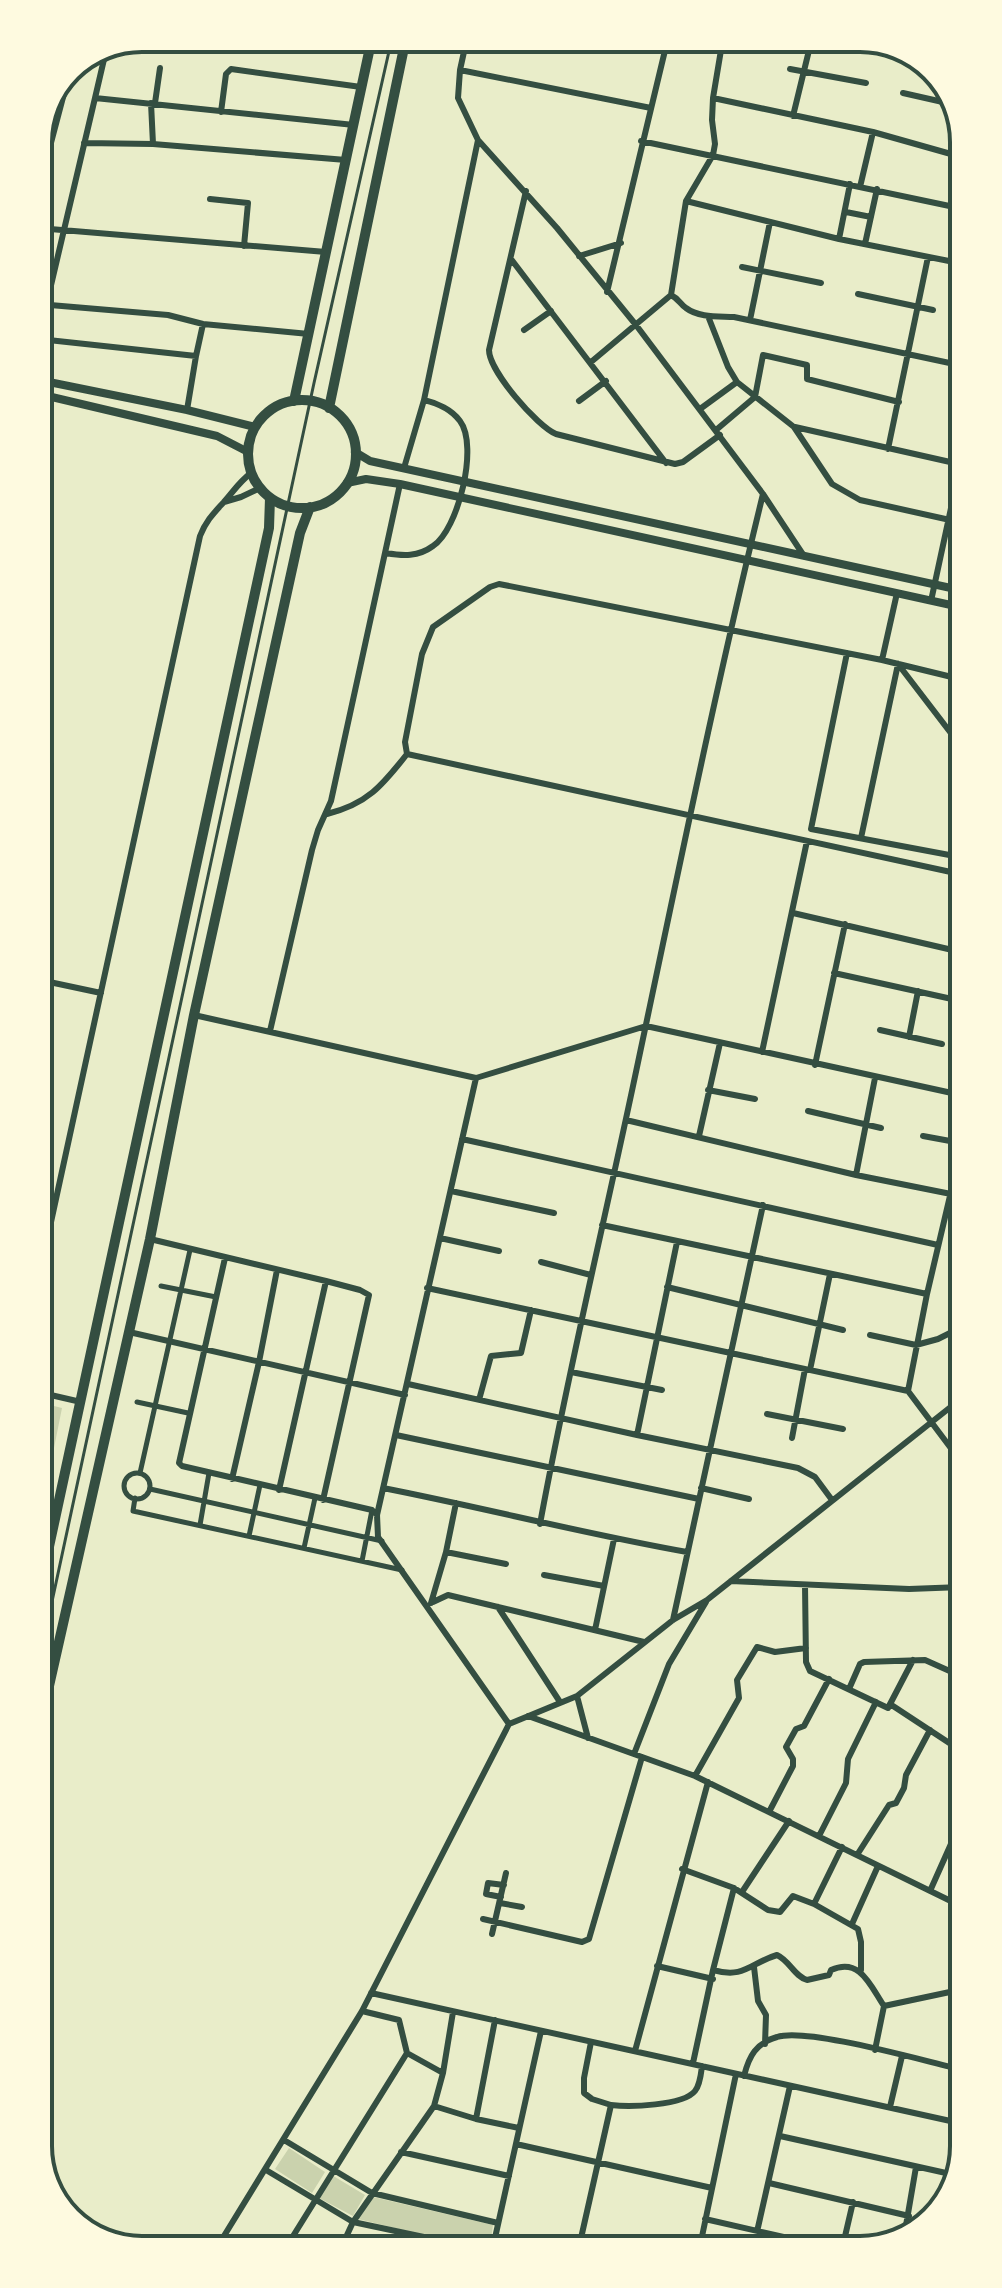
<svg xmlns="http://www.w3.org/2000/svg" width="1002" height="2288" viewBox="0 0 1002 2288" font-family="Commissioner,sans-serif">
	<rect width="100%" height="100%" fill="#e9edc9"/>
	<path fill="#cad2ad" d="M 42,1403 L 62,1408 L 42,1508 Z
		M 289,2148 L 325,2172 L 312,2193 L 275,2169 Z
		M 330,2174 L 365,2195 L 353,2216 L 319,2198 Z
		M 373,2197 L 493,2225 L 490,2247 L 473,2247 L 358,2219 Z"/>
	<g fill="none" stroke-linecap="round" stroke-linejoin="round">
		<path stroke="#344e41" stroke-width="3" d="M 42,1648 L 314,383 L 392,38"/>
		<path stroke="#344e41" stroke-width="5" d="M 161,1286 L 216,1297
			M 137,1402 L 188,1413
			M 140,1473 L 190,1250
			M124 1486a13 13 0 1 1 26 0a13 13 0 1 1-26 0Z
			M 150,1489 L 382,1541
			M 135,1498 L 133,1511 L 402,1570
			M 200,1525 L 209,1473
			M 249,1536 L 260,1485
			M 304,1548 L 315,1498
			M 362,1561 L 372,1510"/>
		<path stroke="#344e41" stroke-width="6" d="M 467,38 L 460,70 L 458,98 L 478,140 L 557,228 L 636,325 L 763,494 L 804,556
			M 790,69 L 866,83
			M 460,70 L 651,108
			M 903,93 L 956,105
			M 95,98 L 105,55
			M 713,98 L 873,132 L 958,156
			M 151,103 L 153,144
			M 155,103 L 160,68
			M 221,112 L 226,74 L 231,69 L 361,87
			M 793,116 L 812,38
			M 641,141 L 959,208
			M 84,143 L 153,144 L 346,160
			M 953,155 L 958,126
			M 860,187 L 873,132
			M 526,191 L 489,350 C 489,371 537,426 556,434 L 675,464 L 683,462 L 720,435
			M 38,192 L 71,67
			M 210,199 L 248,203 L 244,246
			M 686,201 L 839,239 L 959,263
			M 846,212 L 871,217
			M 38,228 L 326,252
			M 839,239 L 850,184
			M 865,244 L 877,189
			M 579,256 L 621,243
			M 511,259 L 666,463
			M 742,267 L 821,283
			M 607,292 L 668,38
			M 858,294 L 933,310
			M 671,295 C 679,299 680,304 686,308 C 699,318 720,316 734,317 L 959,365
			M 708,316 L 728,367 L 737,382 L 794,427 L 832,484 L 860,500 L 959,522
			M 750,320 L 770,222
			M 524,330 L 551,311
			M 309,334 L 203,324 L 168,315 L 50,305 L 48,298 L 95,98 L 354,125
			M 39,339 L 196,356 L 187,410
			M 196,356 L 203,324
			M 591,362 L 671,295 L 686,201 L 713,155 L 715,144 L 712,120 L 713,98 L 723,38
			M 579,401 L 606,381
			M 700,409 L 737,382
			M 795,427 L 959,464
			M 716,430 L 755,397 L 763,355 L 807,365 L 807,379 L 899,402
			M 888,449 L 928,257
			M 404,468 L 424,400 L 478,140
			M 224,502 L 241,497 L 260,488
			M 386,553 C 403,556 418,557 433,546 C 458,530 479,446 460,421 C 452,410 437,403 424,400
			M 931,601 L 959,471
			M 847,653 L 811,829 L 960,857
			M 882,660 L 897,593
			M 898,664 L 960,745
			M 407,754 L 405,742 L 422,654 L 433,627 L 490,587 L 499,584 L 882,660 L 960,679
			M 407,754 L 960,874
			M 327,814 C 367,804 382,786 407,754
			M 861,838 L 898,664
			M 793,913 L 961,952
			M 834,973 L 961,1001
			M 40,980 L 101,993
			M 194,1015 L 476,1078 L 646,1026 L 961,1095
			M 880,1030 L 942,1044
			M 270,1031 L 312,850 L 318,830 L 331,801 L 400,484
			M 909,1037 L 918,991
			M 762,1052 L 807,841
			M 815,1065 L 845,924
			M 476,1078 L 377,1515 L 378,1537 L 509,1724
			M 708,1090 L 755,1099
			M 808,1111 L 881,1128
			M 626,1120 L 856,1175 L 961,1196
			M 699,1136 L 720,1043
			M 923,1136 L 961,1143
			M 462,1139 L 938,1245
			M 961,1149 L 927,1294 L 908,1391 L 962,1463
			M 856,1175 L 875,1078
			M 451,1191 L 554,1213
			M 602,1225 L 927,1294
			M 440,1238 L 499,1251
			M 150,1239 L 326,1281 L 360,1290 L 369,1295 L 323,1500
			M 225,1258 L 179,1463 L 182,1466 L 372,1510 L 377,1515
			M 541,1262 L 591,1275
			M 41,1268 L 200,536 C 206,521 213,514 223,503 C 234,491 238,483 251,473
			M 667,1287 L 843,1330
			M 427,1288 L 908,1391
			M 129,1332 L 405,1395
			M 870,1335 L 916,1345 L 938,1339 L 962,1327
			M 810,1370 L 830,1274
			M 571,1372 L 662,1390
			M 408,1384 L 637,1435 L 798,1468 L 815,1477 L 832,1500
			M 42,1393 L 81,1402
			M 479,1400 L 491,1356 L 521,1353 L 531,1310
			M 767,1414 L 843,1429
			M 396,1435 L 699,1499
			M 637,1435 L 677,1242
			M 792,1438 L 805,1369
			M 232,1479 L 259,1362 L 277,1270
			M 383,1488 C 485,1508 585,1534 687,1552
			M 701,1488 L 749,1499
			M 279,1490 L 326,1281
			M 540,1524 C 567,1377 602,1232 633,1086 C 675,888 715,690 763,494
			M 446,1552 L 506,1564
			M 544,1575 L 604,1586
			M 731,1581 L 909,1589 L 962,1587
			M 805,1585 L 806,1662 L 810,1671 L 888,1708 L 913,1660
			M 433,1602 L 448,1595 L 644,1642
			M 431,1603 L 446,1552 L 456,1503
			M 498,1607 L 560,1702
			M 673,1620 L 763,1205
			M 595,1630 L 614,1539
			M 849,1689 L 860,1664 L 864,1662 L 925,1660 L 963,1677
			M 577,1696 L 588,1738
			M 890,1704 L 963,1752
			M 528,1716 L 695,1776 L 963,1907
			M 509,1724 L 577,1696 L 673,1620 L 707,1600 L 962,1398
			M 634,1754 L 669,1664 L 706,1602
			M 695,1776 L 739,1698 L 737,1680 L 757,1647 L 775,1652 L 806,1648
			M 769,1812 L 793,1766 L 793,1759 L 786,1747 L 796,1729 L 804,1726 L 829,1679
			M 819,1836 L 846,1783 L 848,1759 L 876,1702
			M 857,1855 L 889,1805 L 896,1803 L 904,1788 L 906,1775 L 930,1730
			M 682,1869 L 734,1888 L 768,1910 L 780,1912 L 793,1896 L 814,1904 L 842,1847
			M 734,1888 L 713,1970 C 745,1979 750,1963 777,1955 C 790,1961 794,1976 807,1980 L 829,1975 L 831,1970 C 860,1957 870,1985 884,2006
			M 930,1891 L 963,1817
			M 742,1892 L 789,1821
			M 501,1897 L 486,1894 L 488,1883 L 504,1885
			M 500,1903 L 522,1907
			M 814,1904 L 858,1929 L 861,1942 L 861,1970
			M 483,1919 L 582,1942 L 589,1939 L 642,1757
			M 852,1924 L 878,1866
			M 492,1934 L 506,1873
			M 657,1966 L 713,1979
			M 754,1967 L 758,2001 L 766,2015 L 765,2044
			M 371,1993 L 964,2124
			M 362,2011 L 399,2020 L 407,2053
			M 875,2050 L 884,2006 L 964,1989
			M 635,2051 L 708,1782
			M 693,2063 L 713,1970
			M 744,2076 C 749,2056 756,2043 777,2037 C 807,2027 927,2062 964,2070
			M 611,2105 C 629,2107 683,2106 695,2091 C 700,2085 701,2074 702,2066
			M 434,2106 L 476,2119 L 519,2128
			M 890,2107 L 902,2056
			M 476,2119 L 495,2020
			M 780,2136 L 955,2175
			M 284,2140 L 372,2193 L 498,2223
			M 516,2144 L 712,2188
			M 401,2152 L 509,2176
			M 266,2170 L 353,2222 L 471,2247
			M 769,2183 L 909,2216
			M 705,2219 L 819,2245
			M 904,2237 L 916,2167
			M 346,2245 L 360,2248
			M 754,2245 L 790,2086
			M 843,2245 L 853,2202
			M 700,2246 L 736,2074
			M 493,2247 L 541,2031
			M 579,2247 L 611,2105 L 592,2099 L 584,2093 L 584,2078 L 591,2042
			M 346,2248 L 347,2235 L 353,2222 L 434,2106 L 443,2073 L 453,2012
			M 216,2249 L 362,2011 L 509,1724
			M 285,2249 L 407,2053 L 443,2073"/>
		<path stroke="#344e41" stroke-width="8" d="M 39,380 L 187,410 L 255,427
			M 39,394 L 217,436 L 248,452
			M 355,452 L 370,461 L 960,590
			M 347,483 L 366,479 L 400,484 L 960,607"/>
		<path stroke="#344e41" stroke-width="10" d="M248 454a54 54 0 1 1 108 0a54 54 0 1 1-108 0Z
			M 294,401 L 372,38
			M 329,408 L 406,38
			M 42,1579 L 269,528 L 270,498
			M 42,1717 L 150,1239 L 194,1015 L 300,533 L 310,507"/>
	</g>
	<path d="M0 0H1002V2288H0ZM142 52H860A90 90 0 0 1 950 142V2146A90 90 0 0 1 860 2236H142A90 90 0 0 1 52 2146V142A90 90 0 0 1 142 52Z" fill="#fefae0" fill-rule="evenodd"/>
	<path fill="none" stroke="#344e41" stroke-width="4" d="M142 52H860A90 90 0 0 1 950 142V2146A90 90 0 0 1 860 2236H142A90 90 0 0 1 52 2146V142A90 90 0 0 1 142 52Z"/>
</svg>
